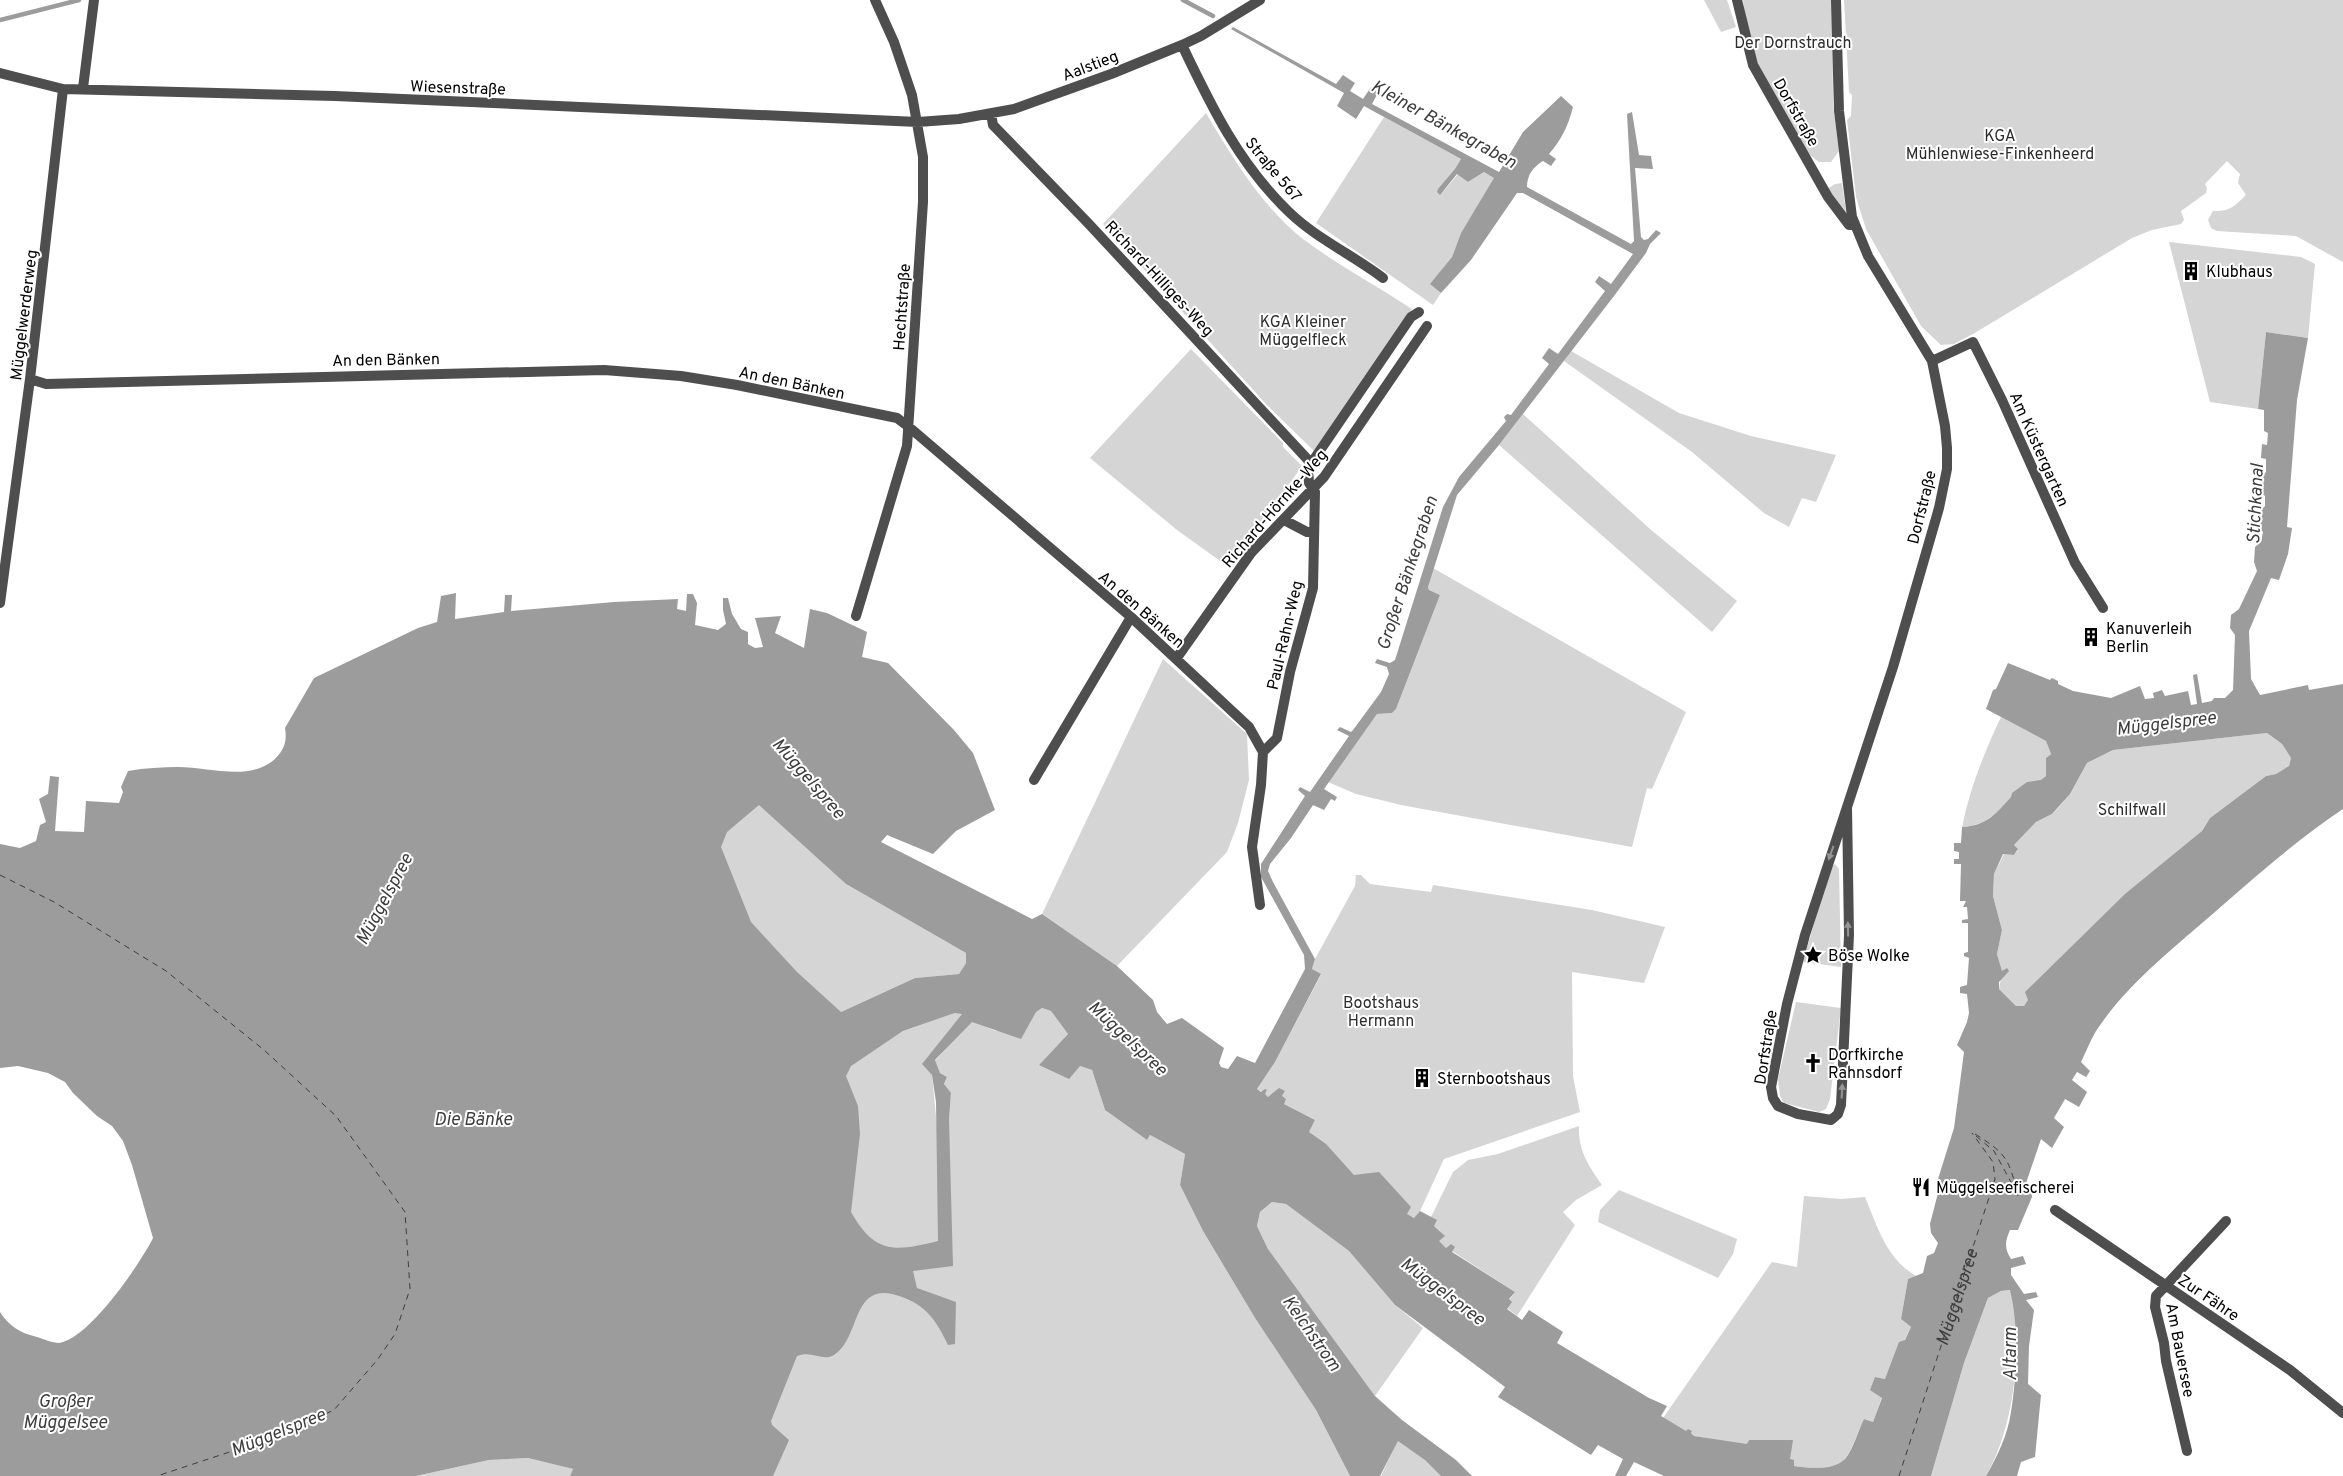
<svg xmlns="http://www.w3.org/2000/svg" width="2343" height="1476" viewBox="0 0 2343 1476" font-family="Overpass,sans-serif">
	<rect width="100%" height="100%" fill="#fff"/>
	<path fill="#d5d5d5" d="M 1704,0 L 1727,0 L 1736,27 L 1721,32 Z
		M 1743,0 L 1832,0 L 1833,105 L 1839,151 L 1831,162 L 1819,162 L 1807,153 L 1757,63 L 1745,16 Z
		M 1844,0 L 2343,0 L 2343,262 L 2296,236 L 2217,231 L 2211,228 L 2208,220 L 2213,211 C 2229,212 2235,206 2246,195 L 2238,183 L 2240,174 L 2227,161 L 2205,184 L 2207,188 L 2206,193 L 2181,211 L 2184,220 L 2181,224 L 2152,230 L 2132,238 L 1973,334 L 1954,344 L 1941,345 L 1921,326 L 1866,229 L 1856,197 L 1847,120 L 1851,116 L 1852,95 L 1849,92 Z
		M 1206,113 C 1232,157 1262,207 1303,239 C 1336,264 1377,286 1412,309 L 1314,451 L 1266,404 L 1103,224 Z
		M 1384,117 L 1461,159 L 1443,192 L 1458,174 L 1468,182 L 1484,172 L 1495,178 L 1461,233 L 1452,257 L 1431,284 L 1441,293 L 1433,305 L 1316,223 Z
		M 1842,183 L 1847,219 L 1827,189 L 1835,184 Z
		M 2169,242 L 2301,257 L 2315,264 L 2308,338 L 2266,332 L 2258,409 L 2210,402 Z
		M 1191,349 L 1283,443 L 1283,447 L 1302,466 L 1230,568 L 1177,530 L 1090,458 Z
		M 1571,351 L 1679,413 L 1751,436 L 1836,455 L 1816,502 L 1802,498 L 1789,527 L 1764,513 L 1692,452 L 1564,361 Z
		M 1523,414 L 1650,529 L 1737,601 L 1712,632 L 1499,445 Z
		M 1433,568 L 1686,712 L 1652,789 L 1647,788 L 1632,847 L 1401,805 L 1356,794 L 1328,782 L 1377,714 L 1392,713 L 1396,709 L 1440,595 L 1429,590 L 1428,587 Z
		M 1163,659 L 1247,734 L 1249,780 L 1238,823 L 1227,852 L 1117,966 L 1042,914 Z
		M 2001,717 L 2046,741 L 2051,754 L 2046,758 L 2046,776 L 2041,781 L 2027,782 C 2007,801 1992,826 1962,827 C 1970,788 1984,753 2001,717 Z
		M 2267,733 L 2282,744 L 2291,758 L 2289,766 L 2276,774 L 2266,776 L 2210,818 L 2202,831 L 2024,1006 L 2016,1006 L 1999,989 L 2002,972 L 1997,954 L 2002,930 L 1993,896 L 1994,874 L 2004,854 L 2014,855 L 2018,850 L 2014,845 L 2036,822 L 2052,814 L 2058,808 L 2070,794 L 2087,763 L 2113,750 Z
		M 736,779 L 846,884 L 966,953 L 966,963 L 959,974 L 915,978 L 841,1012 L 851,1065 L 903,1031 L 955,1013 L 963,1013 L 923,1064 L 932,1075 L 937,1127 L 949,1120 L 951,1094 L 944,1084 L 947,1077 L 940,1073 L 935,1061 L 967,1025 L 972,1021 L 996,1031 L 1042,1008 L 1051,1011 L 1068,1034 L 1039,1065 L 1080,1066 L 1092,1070 L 1105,1110 L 1147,1140 L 1150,1135 L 1185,1154 L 1180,1185 L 1203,1231 L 1255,1318 L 1316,1410 L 1350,1476 L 598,1476 L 518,812 Z
		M 1835,864 L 1839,869 L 1841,967 L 1803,962 L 1830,868 Z
		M 1356,875 L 1361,875 L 1370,884 L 1431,892 L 1433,885 L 1592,910 L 1665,927 L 1644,983 L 1572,972 L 1573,1076 L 1580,1112 L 1444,1159 L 1420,1211 L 1414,1218 L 1406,1214 L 1411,1207 L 1354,1175 L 1309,1132 L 1315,1120 L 1284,1104 L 1282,1096 L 1285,1091 L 1268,1097 L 1264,1094 L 1267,1091 L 1262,1092 L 1257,1089 L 1275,1062 L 1321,975 L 1312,969 L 1315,959 L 1355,886 Z
		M 1796,1002 L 1841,1008 L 1830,1099 L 1826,1109 L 1819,1112 L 1784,1103 L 1780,1096 L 1778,1079 Z
		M 1579,1126 C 1578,1150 1588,1165 1602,1185 L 1576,1200 L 1563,1212 L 1575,1225 L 1517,1316 L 1507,1308 L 1509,1300 L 1515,1292 L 1452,1251 L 1451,1244 L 1446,1248 L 1439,1242 L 1440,1231 L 1434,1226 L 1431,1217 L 1453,1172 L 1468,1160 L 1498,1154 Z
		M 1619,1190 L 1737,1239 L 1733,1254 L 1718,1278 L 1598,1222 L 1600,1210 Z
		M 1804,1196 L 1841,1199 L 1865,1197 C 1878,1228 1886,1258 1916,1276 L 1908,1279 L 1901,1319 L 1911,1327 L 1885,1379 L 1875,1377 L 1882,1397 L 1873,1422 L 1864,1419 C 1859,1429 1851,1453 1845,1459 C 1833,1471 1809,1468 1794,1466 C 1786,1453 1764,1442 1749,1440 L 1747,1445 L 1694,1436 L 1691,1433 L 1692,1431 L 1686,1432 L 1663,1418 L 1772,1262 L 1797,1267 Z
		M 1272,1202 L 1286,1204 L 1349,1251 L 1395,1305 L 1423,1328 L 1375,1396 L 1268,1249 L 1257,1226 L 1260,1212 Z
		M 2011,1290 C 2023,1347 2015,1425 1986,1476 L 1931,1476 L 1964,1363 L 1988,1298 L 2001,1291 Z
		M 1400,1436 L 1462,1476 L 1381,1476 Z
		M 528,1458 L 573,1469 L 570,1476 L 416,1476 L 489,1460 Z"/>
	<path fill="#9c9c9c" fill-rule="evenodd" d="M 1233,27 L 1336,84 L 1343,75 L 1355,83 L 1350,91 L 1363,99 L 1371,87 L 1379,91 L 1372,104 L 1499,172 L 1523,132 L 1561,96 L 1573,107 C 1568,126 1562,139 1549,154 L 1556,159 L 1551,166 L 1543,161 C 1533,167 1527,175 1527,187 L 1631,244 L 1634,241 L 1627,114 L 1632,112 L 1639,155 L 1651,156 L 1653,169 L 1635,168 L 1641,237 L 1644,240 L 1648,239 L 1656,230 L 1661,233 L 1650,244 L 1646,253 L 1614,296 L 1499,445 L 1457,495 L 1428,587 L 1429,590 L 1440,595 L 1396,709 L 1392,713 L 1377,714 L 1324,789 L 1337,797 L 1335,801 L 1331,799 L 1324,810 L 1313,805 L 1291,838 L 1270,864 L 1268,871 L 1273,882 L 1315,959 L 1312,969 L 1321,974 L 1275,1062 L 1257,1089 L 1261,1092 L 1265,1089 L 1267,1090 L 1265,1094 L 1268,1097 L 1279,1088 L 1285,1091 L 1282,1096 L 1286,1099 L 1284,1104 L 1315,1120 L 1309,1132 L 1326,1144 L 1354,1175 L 1379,1172 L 1411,1207 L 1407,1214 L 1414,1218 L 1420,1211 L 1437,1220 L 1434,1226 L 1445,1236 L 1439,1241 L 1446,1248 L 1451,1244 L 1455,1247 L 1452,1252 L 1515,1292 L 1509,1299 L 1512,1302 L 1507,1309 L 1522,1320 L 1529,1310 L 1563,1332 L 1557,1343 L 1649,1398 L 1667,1406 L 1661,1416 L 1686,1431 L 1688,1429 L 1692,1431 L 1691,1433 L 1694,1436 L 1747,1444 L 1749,1440 L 1793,1440 L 1790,1459 L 1794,1460 L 1794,1466 C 1809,1468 1833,1471 1845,1459 C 1852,1452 1859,1429 1864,1419 L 1873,1422 L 1882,1398 L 1870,1390 L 1875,1377 L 1885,1379 L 1899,1342 L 1905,1340 L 1911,1327 L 1901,1319 L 1908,1279 L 1923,1273 L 1927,1256 L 1934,1253 L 1938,1243 L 1931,1233 L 1930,1224 L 1938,1193 L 1938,1179 L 1954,1128 L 1964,1052 L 1957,1045 L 1967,1022 L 1969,1013 L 1967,994 L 1960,993 L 1960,987 L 1967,985 L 1969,958 L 1964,956 L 1964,953 L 1968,952 L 1968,923 L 1962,923 L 1962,920 L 1968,919 L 1967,907 L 1963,907 L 1966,901 L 1960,901 L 1961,864 L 1954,864 L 1954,859 L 1959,859 L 1959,852 L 1954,851 L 1954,843 L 1961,843 L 1962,827 C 1986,826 1997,813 2011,797 L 2012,793 L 2027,782 L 2041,780 L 2046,776 L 2046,758 L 2051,754 L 2046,741 L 1986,709 L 1993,690 L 1996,689 L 2008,663 L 2050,680 L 2052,678 L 2058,681 L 2058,684 L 2073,691 L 2111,698 L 2140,686 L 2145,699 L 2154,698 L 2153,693 L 2162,690 L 2165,696 L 2188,691 L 2191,705 L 2197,704 L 2193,675 L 2197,674 L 2202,703 L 2212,701 L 2214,698 L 2225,698 L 2233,690 L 2235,635 L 2230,628 L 2231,615 L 2239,609 L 2257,571 L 2254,562 L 2255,547 L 2261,542 L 2263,532 L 2257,525 L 2259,512 L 2265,506 L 2265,496 L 2260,492 L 2260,478 L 2266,472 L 2266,459 L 2261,458 L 2262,444 L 2267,445 L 2268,433 L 2264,431 L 2264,410 L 2258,409 L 2266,332 L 2308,338 L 2297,400 L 2287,527 L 2292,528 L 2288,554 L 2279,580 L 2271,578 L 2249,631 L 2251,679 L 2260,695 L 2308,685 L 2309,690 L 2343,684 L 2343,809 C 2298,839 2257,875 2216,911 C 2174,948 2127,984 2096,1031 C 2090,1041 2086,1052 2081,1062 L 2090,1071 L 2086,1077 L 2077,1072 L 2072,1080 L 2087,1092 L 2079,1107 L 2065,1099 L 2054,1118 L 2064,1127 L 2052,1148 L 2041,1139 L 2025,1186 L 2031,1189 L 2032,1197 L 2018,1230 L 2010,1230 C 2005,1241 2004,1248 2011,1259 L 2023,1256 L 2026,1264 L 2011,1268 L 2011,1275 L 2024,1294 L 2036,1292 L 2038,1297 L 2026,1300 L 2034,1310 L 2029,1346 L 2028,1384 L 2041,1395 L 2035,1457 L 2021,1462 L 2017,1476 L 1986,1476 C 1997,1457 2008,1434 2011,1412 C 2017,1376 2019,1326 2010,1290 L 2001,1291 L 1988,1298 L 1964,1363 L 1931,1476 L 1664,1476 L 1634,1462 L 1626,1476 L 1615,1476 L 1623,1459 L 1598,1445 L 1591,1455 L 1498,1397 L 1505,1387 L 1395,1305 L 1349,1251 L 1286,1204 L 1272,1202 L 1260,1212 L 1257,1226 L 1268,1249 L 1375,1396 L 1402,1420 L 1456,1460 L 1472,1476 L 1441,1476 L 1425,1460 L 1398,1441 L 1380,1476 L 1350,1476 L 1316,1410 L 1255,1318 L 1203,1231 L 1180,1185 L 1185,1154 L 1150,1135 L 1147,1140 L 1105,1110 L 1092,1070 L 1080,1066 L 1069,1079 L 1039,1065 L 1068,1034 L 1051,1011 L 1042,1008 L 1036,1012 L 1021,1039 L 972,1022 L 935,1060 L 940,1073 L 947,1077 L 944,1084 L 951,1093 L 949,1120 L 953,1266 L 913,1271 L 917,1288 L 956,1302 L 955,1344 L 948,1345 C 937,1322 927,1306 902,1297 C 850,1277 862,1338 834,1355 C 823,1362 812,1350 797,1356 L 771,1421 L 772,1425 L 789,1440 L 773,1476 L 570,1476 L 573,1469 L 528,1458 L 489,1460 L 416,1476 L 0,1476 L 0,1312 C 9,1326 20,1333 37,1337 C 43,1339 53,1343 59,1343 C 89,1339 140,1264 153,1238 L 132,1165 L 123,1141 L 112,1126 L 97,1116 L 73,1093 L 65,1082 L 48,1073 L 18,1066 L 0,1068 L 0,844 L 20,848 L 36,841 L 40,825 L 46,822 L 39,799 L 48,794 L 50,776 L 59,777 L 55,831 L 84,832 L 86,801 L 119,803 L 123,792 L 121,787 L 128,771 C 145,768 162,767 178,767 C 210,767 249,782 275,759 C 285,749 287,741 285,728 L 314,678 L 418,628 L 437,622 L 441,596 L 456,593 L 455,619 L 504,612 L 505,595 L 512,595 L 511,611 L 614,602 L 678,599 L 677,609 L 686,611 L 687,594 L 693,594 L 697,603 L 695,625 L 718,630 L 726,624 L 723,610 L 723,598 L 728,598 L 732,614 L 741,629 L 748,632 L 748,644 L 755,648 L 763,647 L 755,618 L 781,616 L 775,633 L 804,648 L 810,609 L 827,613 L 867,632 L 862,657 L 888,663 L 954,730 L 973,753 L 995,810 L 956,831 L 933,854 L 887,835 L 881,842 L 1032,919 L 1042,914 L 1117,966 L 1153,1000 L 1157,1012 L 1167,1024 L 1182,1018 L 1224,1048 L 1219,1063 L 1221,1067 L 1228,1069 L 1237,1056 L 1255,1063 L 1305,969 L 1304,955 L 1261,877 L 1261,864 L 1305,796 L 1298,790 L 1300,787 L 1310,792 L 1349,736 L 1337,730 L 1340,727 L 1351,732 L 1353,730 L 1381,692 L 1389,674 L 1387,667 L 1375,663 L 1377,659 L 1390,663 L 1395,660 L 1443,507 L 1459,477 L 1506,421 L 1504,417 L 1507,414 L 1511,415 L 1549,364 L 1542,358 L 1549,348 L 1558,354 L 1605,291 L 1595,282 L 1599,276 L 1611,284 L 1633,254 L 1523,193 L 1517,193 L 1471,260 L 1441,293 L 1430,284 L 1452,257 L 1461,233 L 1494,178 L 1484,172 L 1468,182 L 1457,174 L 1440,195 L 1437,192 L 1438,189 L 1455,169 L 1461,159 L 1364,106 L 1356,119 L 1337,106 L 1344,93 L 1231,29 ZM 2267,733 L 2282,744 L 2291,758 L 2289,766 L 2276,774 L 2266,776 L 2210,818 L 2202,831 L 2125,894 L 2025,992 L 2028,1000 L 2024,1006 L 2016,1006 L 1999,989 L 1999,982 L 2009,971 L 2007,968 L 2002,971 L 1997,954 L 2002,930 L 1993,896 L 1994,874 L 2003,854 L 2014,855 L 2018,849 L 2014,845 L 2036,822 L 2052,814 L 2070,794 L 2087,763 L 2113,750 ZM 759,805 L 846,884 L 966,953 L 966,963 L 959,974 L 915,978 L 841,1012 L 797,972 L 751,922 L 721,847 L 727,832 ZM 955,1013 L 962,1014 L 922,1064 L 932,1075 L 936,1102 L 938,1241 C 894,1252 875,1254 851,1212 L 860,1134 L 858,1106 L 846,1076 L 851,1066 L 903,1031 Z"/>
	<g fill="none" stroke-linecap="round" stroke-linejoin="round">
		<path stroke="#9c9c9c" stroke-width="4.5" d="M 1183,0 L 1213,16
			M 0,20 L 79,0"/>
		<g stroke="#3d3d3d" stroke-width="1" stroke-dasharray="6 5" stroke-linecap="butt">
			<path d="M 0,875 L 54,902 L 166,971 L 264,1050 L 336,1116 L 405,1212 L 410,1289 L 395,1334 L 378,1359 L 334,1410 L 275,1437 L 157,1476"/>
			<path d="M 1975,1134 C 2007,1154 2009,1159 2018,1196"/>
			<path d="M 1976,1136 L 1994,1151 L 2017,1193"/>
			<path id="s1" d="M 1899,1476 L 1995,1179 L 1993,1162 L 1972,1133"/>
		</g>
		<path stroke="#4e4e4e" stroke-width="10" d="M 1737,0 L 1753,65 L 1828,197 L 1849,225 L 1854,225
			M 1836,0 L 1839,111 L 1852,217 L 1868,256 L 1932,361 L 1945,426 L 1947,448 L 1947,469 L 1939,508 L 1893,667 L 1805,935 L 1787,1004 L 1771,1087 L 1773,1098 L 1778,1106 L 1798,1114 L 1831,1120 L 1838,1114 L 1841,1105 L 1849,935 L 1847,807
			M 1182,45 C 1211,106 1239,164 1289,212 C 1317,239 1353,255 1383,278
			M 0,73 L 63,89 L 335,96 L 918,122 L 959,119 L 1014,109 L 1111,74 L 1182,45 L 1201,36 L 1260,0
			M 83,88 L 94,0
			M 991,114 L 993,125 L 1088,223 L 1310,462
			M 1932,361 L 1973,342 L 2002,400 L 2075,563 L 2103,608
			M 30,379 L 46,384 L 604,370 L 681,376 L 737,385 L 897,418 L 909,427 L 1131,617 L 1249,727 L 1263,752 L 1261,785 L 1252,847 L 1260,905
			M 1284,520 L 1307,532 L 1314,532
			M 0,603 L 30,379 L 63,89
			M 856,616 L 907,446 L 923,202 L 923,157 L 912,95 L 894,42 L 875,0
			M 1176,659 L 1251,553 L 1324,477 L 1427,326
			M 1263,752 L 1277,738 L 1290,672 L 1313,588 L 1315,492 L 1309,483 L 1308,468 L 1411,317 L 1419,312
			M 1034,780 L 1131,617
			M 2055,1210 L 2290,1370 L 2343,1413
			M 2187,1451 L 2166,1361 L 2164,1343 L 2155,1307 L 2156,1296 L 2226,1221"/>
	</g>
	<defs><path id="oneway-solid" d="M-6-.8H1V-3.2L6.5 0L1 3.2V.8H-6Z" transform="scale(1.25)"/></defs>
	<g fill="#959595">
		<use href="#oneway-solid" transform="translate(1831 853) rotate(110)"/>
		<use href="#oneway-solid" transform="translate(1848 929) rotate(-91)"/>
		<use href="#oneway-solid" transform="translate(1842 1091) rotate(-87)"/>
	</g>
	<defs>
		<g id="building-bare" transform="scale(1.5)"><path d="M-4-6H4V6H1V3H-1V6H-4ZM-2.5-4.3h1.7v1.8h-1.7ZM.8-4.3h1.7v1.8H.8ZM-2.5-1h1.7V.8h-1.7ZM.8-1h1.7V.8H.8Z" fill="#000" stroke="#fff" stroke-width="2.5" paint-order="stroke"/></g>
		<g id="sight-bare" transform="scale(1.5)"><path d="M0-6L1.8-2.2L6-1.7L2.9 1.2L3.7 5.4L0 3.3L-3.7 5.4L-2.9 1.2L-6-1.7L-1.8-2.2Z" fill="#000" stroke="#fff" stroke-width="2.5" paint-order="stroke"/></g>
		<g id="church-bare" transform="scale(1.5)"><path d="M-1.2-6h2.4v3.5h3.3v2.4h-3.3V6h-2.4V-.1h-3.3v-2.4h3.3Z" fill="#000" stroke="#fff" stroke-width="2.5" paint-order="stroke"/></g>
		<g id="restaurant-bare" transform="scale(1.5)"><path d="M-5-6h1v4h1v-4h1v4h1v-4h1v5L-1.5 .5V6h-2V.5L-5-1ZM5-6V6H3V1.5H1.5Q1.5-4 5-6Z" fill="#000" stroke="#fff" stroke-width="2.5" paint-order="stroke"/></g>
	</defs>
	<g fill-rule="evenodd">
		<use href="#building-bare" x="2191" y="271"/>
		<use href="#building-bare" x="2091" y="637"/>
		<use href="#sight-bare" x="1813" y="955"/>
		<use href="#church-bare" x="1813" y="1063"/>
		<use href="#building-bare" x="1422" y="1078"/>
		<use href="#restaurant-bare" x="1921" y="1187"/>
	</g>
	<g text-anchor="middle" stroke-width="4" stroke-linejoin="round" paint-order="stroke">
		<g font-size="16" fill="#2c2c2c" stroke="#fff">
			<text x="1793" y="48">Der Dornstrauch</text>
			<text x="2000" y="141">KGA<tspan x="2000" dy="18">Mühlenwiese-Finkenheerd</tspan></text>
			<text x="1303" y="327">KGA Kleiner<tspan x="1303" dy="18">Müggelfleck</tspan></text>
			<text x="2132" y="815">Schilfwall</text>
			<text x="1381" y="1008">Bootshaus<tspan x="1381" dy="18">Hermann</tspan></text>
		</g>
		<g font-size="16" fill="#000" stroke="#fff">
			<text transform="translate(1090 65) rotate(-21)" y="6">Aalstieg</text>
			<text transform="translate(458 87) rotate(2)" y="6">Wiesenstraße</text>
			<text transform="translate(1797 112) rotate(60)" y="6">Dorfstraße</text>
			<text transform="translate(1274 169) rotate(50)" y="6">Straße 567</text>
			<text transform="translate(1160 278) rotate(47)" y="6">Richard-Hilliges-Weg</text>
			<text transform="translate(901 307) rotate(-86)" y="6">Hechtstraße</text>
			<text transform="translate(23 315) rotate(-83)" y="6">Müggelwerderweg</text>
			<text transform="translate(386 359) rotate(-1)" y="6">An den Bänken</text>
			<text transform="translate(792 382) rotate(12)" y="6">An den Bänken</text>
			<text transform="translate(2040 449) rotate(66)" y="6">Am Küstergarten</text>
			<text transform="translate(1921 507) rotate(-76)" y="6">Dorfstraße</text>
			<text transform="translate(1274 508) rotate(-49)" y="6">Richard-Hörnke-Weg</text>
			<text transform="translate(1142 609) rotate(41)" y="6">An den Bänken</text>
			<text transform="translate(1284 635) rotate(-77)" y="6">Paul-Rahn-Weg</text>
			<text transform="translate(1765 1047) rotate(-81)" y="6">Dorfstraße</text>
			<text transform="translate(2209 1297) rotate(34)" y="6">Zur Fähre</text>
			<text transform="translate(2181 1350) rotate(79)" y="6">Am Bauersee</text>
		</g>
		<g font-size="16" fill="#000" stroke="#fff" text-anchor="start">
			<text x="2206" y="277">Klubhaus</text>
			<text x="2106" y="634">Kanuverleih<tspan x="2106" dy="18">Berlin</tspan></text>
			<text x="1828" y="961">Böse Wolke</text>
			<text x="1828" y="1060">Dorfkirche<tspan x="1828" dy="18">Rahnsdorf</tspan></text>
			<text x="1437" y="1084">Sternbootshaus</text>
			<text x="1936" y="1193">Müggelseefischerei</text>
		</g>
		<g font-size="18" font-style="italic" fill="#3d3d3d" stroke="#fff">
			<text transform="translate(1444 124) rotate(29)" y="6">Kleiner Bänkegraben</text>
			<text transform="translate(2255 504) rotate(-87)" y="6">Stichkanal</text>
			<text transform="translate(1407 573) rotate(-72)" y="6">Großer Bänkegraben</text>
			<text transform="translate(2166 723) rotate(-7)" y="6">Müggelspree</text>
			<text transform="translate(809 778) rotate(49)" y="6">Müggelspree</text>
			<text transform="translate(384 899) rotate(-62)" y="6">Müggelspree</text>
			<text transform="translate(1128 1038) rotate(43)" y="6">Müggelspree</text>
			<text x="473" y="1125">Die Bänke</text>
			<text transform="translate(1443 1291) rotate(37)" y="6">Müggelspree</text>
			<text dy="6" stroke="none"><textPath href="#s1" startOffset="188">Müggelspree</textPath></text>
			<text transform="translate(1312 1333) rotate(55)" y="6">Kelchstrom</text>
			<text transform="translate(2010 1354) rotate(-90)" y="6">Altarm</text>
			<text x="65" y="1407">Großer<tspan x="65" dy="21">Müggelsee</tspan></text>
			<text transform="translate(278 1432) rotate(-22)" y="6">Müggelspree</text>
		</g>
	</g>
</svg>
